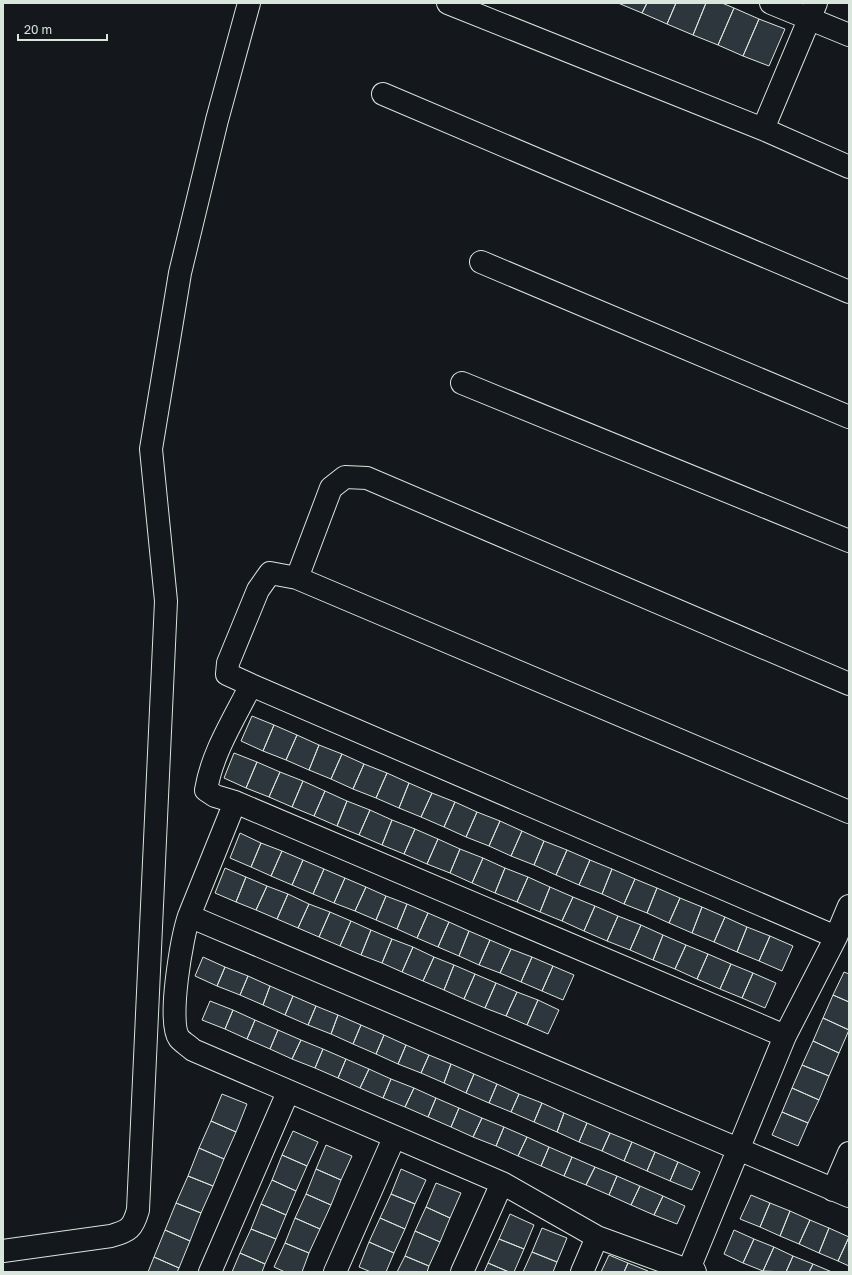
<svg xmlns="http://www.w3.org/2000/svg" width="852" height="1275" viewBox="0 0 852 1275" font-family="'Golos Text',sans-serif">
	<rect width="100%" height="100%" fill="#14181c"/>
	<path fill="#2c363c" stroke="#d8e6dc" d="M 618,3 L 647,3 L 642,13 Z
		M 647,3 L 676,3 L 667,24 L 642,13 Z
		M 676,3 L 706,3 L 693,35 L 667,24 Z
		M 706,3 L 722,3 L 734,8 L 718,45 L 693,35 Z
		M 734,8 L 759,19 L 743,56 L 718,45 Z
		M 759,19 L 785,29 L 769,66 L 743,56 Z
		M 252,716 L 274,725 L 263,751 L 241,741 Z
		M 274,725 L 297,735 L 286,760 L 263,751 Z
		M 297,735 L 319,745 L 309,770 L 286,760 Z
		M 319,745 L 342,754 L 331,779 L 309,770 Z
		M 234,753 L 257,762 L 246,788 L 224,778 Z
		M 342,754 L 364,764 L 353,789 L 331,779 Z
		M 257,762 L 280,772 L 269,797 L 246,788 Z
		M 364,764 L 387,773 L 376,798 L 353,789 Z
		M 280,772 L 303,781 L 292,807 L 269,797 Z
		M 387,773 L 409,783 L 399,808 L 376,798 Z
		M 303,781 L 325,791 L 314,816 L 292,807 Z
		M 409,783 L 432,793 L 421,817 L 399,808 Z
		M 325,791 L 347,801 L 337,826 L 314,816 Z
		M 432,793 L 455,802 L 444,827 L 421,817 Z
		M 347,801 L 370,810 L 359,835 L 337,826 Z
		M 455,802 L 477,812 L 466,837 L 444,827 Z
		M 370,810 L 392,820 L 382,845 L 359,835 Z
		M 477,812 L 500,821 L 489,846 L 466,837 Z
		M 392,820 L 415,829 L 404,854 L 382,845 Z
		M 500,821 L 522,831 L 511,856 L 489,846 Z
		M 415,829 L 438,839 L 427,864 L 404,854 Z
		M 522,831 L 544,841 L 534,865 L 511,856 Z
		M 240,833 L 261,843 L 251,867 L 230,858 Z
		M 438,839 L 460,849 L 450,873 L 427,864 Z
		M 544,841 L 567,850 L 556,875 L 534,865 Z
		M 261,843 L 282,851 L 271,876 L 251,867 Z
		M 460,849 L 483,858 L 472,883 L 450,873 Z
		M 567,850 L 590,860 L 579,885 L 556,875 Z
		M 282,851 L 303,860 L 292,885 L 271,876 Z
		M 483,858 L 505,868 L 495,893 L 472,883 Z
		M 303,860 L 324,869 L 313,894 L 292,885 Z
		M 590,860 L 612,869 L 602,894 L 579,885 Z
		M 225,868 L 246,877 L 236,902 L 215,893 Z
		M 505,868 L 528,877 L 517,902 L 495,893 Z
		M 324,869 L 345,878 L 334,903 L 313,894 Z
		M 612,869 L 635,879 L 624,904 L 602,894 Z
		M 246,877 L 267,886 L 256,910 L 236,902 Z
		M 528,877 L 550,887 L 540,912 L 517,902 Z
		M 345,878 L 366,887 L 355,911 L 334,903 Z
		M 635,879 L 657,888 L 647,913 L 624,904 Z
		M 267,886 L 288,894 L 277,919 L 256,910 Z
		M 366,887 L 386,896 L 376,920 L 355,911 Z
		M 550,887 L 573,897 L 562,921 L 540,912 Z
		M 657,888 L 680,898 L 669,923 L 647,913 Z
		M 288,894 L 309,904 L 298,928 L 277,919 Z
		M 386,896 L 407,904 L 397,929 L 376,920 Z
		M 573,897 L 595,906 L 584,931 L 562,921 Z
		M 680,898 L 702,907 L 692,933 L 669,923 Z
		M 309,904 L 330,912 L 319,937 L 298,928 Z
		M 407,904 L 428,913 L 417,938 L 397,929 Z
		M 595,906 L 618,916 L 607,941 L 584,931 Z
		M 702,907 L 725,917 L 714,942 L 692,933 Z
		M 330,912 L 351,921 L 340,946 L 319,937 Z
		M 428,913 L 449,922 L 438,947 L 417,938 Z
		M 618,916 L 641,925 L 630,950 L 607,941 Z
		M 725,917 L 747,927 L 737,952 L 714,942 Z
		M 351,921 L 371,930 L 361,955 L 340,946 Z
		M 449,922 L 469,931 L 459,956 L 438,947 Z
		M 641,925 L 663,935 L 653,960 L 630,950 Z
		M 747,927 L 770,936 L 759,961 L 737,952 Z
		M 371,930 L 392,939 L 382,963 L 361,955 Z
		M 469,931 L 490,940 L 479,965 L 459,956 Z
		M 663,935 L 686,945 L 675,969 L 653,960 Z
		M 770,936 L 793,946 L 782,971 L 759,961 Z
		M 392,939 L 413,947 L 402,972 L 382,963 Z
		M 490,940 L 511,949 L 500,973 L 479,965 Z
		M 686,945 L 708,954 L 697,979 L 675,969 Z
		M 413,947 L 434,957 L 423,981 L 402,972 Z
		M 511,949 L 532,957 L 521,982 L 500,973 Z
		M 708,954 L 731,964 L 720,989 L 697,979 Z
		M 203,957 L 225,967 L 217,986 L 195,976 Z
		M 434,957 L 454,965 L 444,990 L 423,981 Z
		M 532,957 L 553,966 L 542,991 L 521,982 Z
		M 731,964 L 753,973 L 742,998 L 720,989 Z
		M 454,965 L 475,974 L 464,999 L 444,990 Z
		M 553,966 L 574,975 L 563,1000 L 542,991 Z
		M 225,967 L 248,976 L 240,995 L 217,986 Z
		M 844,972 L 849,974 L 849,1002 L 833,995 Z
		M 753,973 L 776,983 L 765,1008 L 742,998 Z
		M 475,974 L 496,983 L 485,1008 L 464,999 Z
		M 248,976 L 270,986 L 263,1005 L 240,995 Z
		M 496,983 L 517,992 L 506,1016 L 485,1008 Z
		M 270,986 L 293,996 L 285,1015 L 263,1005 Z
		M 517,992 L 538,1000 L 527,1025 L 506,1016 Z
		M 833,995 L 849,1002 L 849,1030 L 823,1018 Z
		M 293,996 L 316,1006 L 308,1025 L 285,1015 Z
		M 538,1000 L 559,1010 L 548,1034 L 527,1025 Z
		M 210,1001 L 233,1010 L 225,1029 L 202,1020 Z
		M 316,1006 L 338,1015 L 331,1034 L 308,1025 Z
		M 233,1010 L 255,1020 L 247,1039 L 225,1029 Z
		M 338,1015 L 361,1025 L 353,1044 L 331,1034 Z
		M 823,1018 L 849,1030 L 839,1053 L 813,1041 Z
		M 255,1020 L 278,1030 L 270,1049 L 247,1039 Z
		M 361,1025 L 384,1035 L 376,1054 L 353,1044 Z
		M 278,1030 L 301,1040 L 292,1059 L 270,1049 Z
		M 384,1035 L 406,1045 L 398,1064 L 376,1054 Z
		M 301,1040 L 323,1049 L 315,1068 L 292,1059 Z
		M 813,1041 L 839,1053 L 829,1076 L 802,1065 Z
		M 406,1045 L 429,1055 L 421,1073 L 398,1064 Z
		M 323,1049 L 346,1059 L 338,1078 L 315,1068 Z
		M 429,1055 L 451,1064 L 444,1083 L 421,1073 Z
		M 346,1059 L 369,1069 L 360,1088 L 338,1078 Z
		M 451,1064 L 474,1074 L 466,1093 L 444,1083 Z
		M 802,1065 L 829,1076 L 819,1100 L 792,1088 Z
		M 369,1069 L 391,1079 L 383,1098 L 360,1088 Z
		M 474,1074 L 497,1084 L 489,1103 L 466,1093 Z
		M 391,1079 L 414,1088 L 405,1107 L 383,1098 Z
		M 497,1084 L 519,1094 L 511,1112 L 489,1103 Z
		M 414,1088 L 436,1098 L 428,1117 L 405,1107 Z
		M 792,1088 L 819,1100 L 808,1123 L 782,1112 Z
		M 222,1094 L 247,1104 L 236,1132 L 211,1121 Z
		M 519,1094 L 542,1103 L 534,1122 L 511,1112 Z
		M 436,1098 L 459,1108 L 451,1127 L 428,1117 Z
		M 542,1103 L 564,1113 L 557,1132 L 534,1122 Z
		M 459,1108 L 482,1118 L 473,1137 L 451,1127 Z
		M 782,1112 L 808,1123 L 798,1146 L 772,1135 Z
		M 564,1113 L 587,1123 L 579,1142 L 557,1132 Z
		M 482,1118 L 504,1127 L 496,1146 L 473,1137 Z
		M 211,1121 L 236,1132 L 224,1159 L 199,1148 Z
		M 587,1123 L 610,1133 L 602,1151 L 579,1142 Z
		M 504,1127 L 527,1137 L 518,1156 L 496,1146 Z
		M 293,1131 L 318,1142 L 307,1166 L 282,1155 Z
		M 610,1133 L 632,1142 L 624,1161 L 602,1151 Z
		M 527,1137 L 549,1147 L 541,1166 L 518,1156 Z
		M 632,1142 L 655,1152 L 647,1171 L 624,1161 Z
		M 326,1145 L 352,1156 L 341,1180 L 316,1169 Z
		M 549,1147 L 572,1157 L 564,1176 L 541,1166 Z
		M 199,1148 L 224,1159 L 213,1186 L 188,1176 Z
		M 655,1152 L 678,1162 L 670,1181 L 647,1171 Z
		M 282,1155 L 307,1166 L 296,1191 L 272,1180 Z
		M 572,1157 L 595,1167 L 586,1185 L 564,1176 Z
		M 678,1162 L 700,1172 L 692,1190 L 670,1181 Z
		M 595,1167 L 617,1176 L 609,1195 L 586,1185 Z
		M 316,1169 L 341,1180 L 331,1205 L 306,1194 Z
		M 401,1169 L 426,1180 L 415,1204 L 391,1194 Z
		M 188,1176 L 213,1186 L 201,1213 L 176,1203 Z
		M 617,1176 L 640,1186 L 631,1205 L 609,1195 Z
		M 272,1180 L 296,1191 L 286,1215 L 261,1204 Z
		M 436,1183 L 461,1193 L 450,1218 L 426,1207 Z
		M 640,1186 L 663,1196 L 654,1215 L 631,1205 Z
		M 306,1194 L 331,1205 L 320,1229 L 295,1218 Z
		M 391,1194 L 415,1204 L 405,1229 L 380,1218 Z
		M 751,1195 L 770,1203 L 760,1227 L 740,1219 Z
		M 663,1196 L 685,1206 L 677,1224 L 654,1215 Z
		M 176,1203 L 201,1213 L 190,1241 L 165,1230 Z
		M 770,1203 L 790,1211 L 780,1236 L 760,1227 Z
		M 261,1204 L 286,1215 L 276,1239 L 251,1229 Z
		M 426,1207 L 450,1218 L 440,1242 L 415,1231 Z
		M 790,1211 L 810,1220 L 799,1244 L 780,1236 Z
		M 510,1214 L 534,1225 L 524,1249 L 499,1239 Z
		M 295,1218 L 320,1229 L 309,1253 L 285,1243 Z
		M 380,1218 L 405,1229 L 394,1253 L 369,1242 Z
		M 810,1220 L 829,1228 L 819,1253 L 799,1244 Z
		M 542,1228 L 567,1238 L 557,1262 L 532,1252 Z
		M 829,1228 L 849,1237 L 838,1261 L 819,1253 Z
		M 251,1229 L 276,1239 L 265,1264 L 240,1253 Z
		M 165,1230 L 190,1241 L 179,1268 L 154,1257 Z
		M 734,1230 L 754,1239 L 743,1263 L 724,1254 Z
		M 415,1231 L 440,1242 L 429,1266 L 405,1256 Z
		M 849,1237 L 849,1266 L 838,1261 Z
		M 499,1239 L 524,1249 L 514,1272 L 509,1272 L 488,1263 Z
		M 754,1239 L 774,1247 L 763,1271 L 743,1263 Z
		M 369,1242 L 394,1253 L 386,1272 L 371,1272 L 359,1267 Z
		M 285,1243 L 309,1253 L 302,1272 L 285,1272 L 274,1267 Z
		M 774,1247 L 793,1256 L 786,1272 L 763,1271 Z
		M 532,1252 L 557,1262 L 553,1272 L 523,1272 Z
		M 240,1253 L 265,1264 L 262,1272 L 232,1272 Z
		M 609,1255 L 628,1263 L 624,1272 L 601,1272 Z
		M 405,1256 L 429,1266 L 427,1272 L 397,1272 Z
		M 793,1256 L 813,1264 L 809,1272 L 786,1272 Z
		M 154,1257 L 179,1268 L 177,1272 L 148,1272 Z
		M 488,1263 L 509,1272 L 484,1272 Z
		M 628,1263 L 648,1271 L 647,1272 L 624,1272 Z
		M 813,1264 L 832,1272 L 809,1272 Z"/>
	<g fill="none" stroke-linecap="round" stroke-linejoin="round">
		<g stroke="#d8e6dc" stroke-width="24">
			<path id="minor" d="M 448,3 L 763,129 L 849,167
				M 771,3 L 849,35
				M 383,94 L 849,292
				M 763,129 L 816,3
				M 481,262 L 849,417
				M 462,383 L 849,541
				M 297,578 L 331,488 L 345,477 L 367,478 L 849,684
				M 251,685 C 234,719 212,753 206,790 L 215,796 L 235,802 L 785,1036
				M 235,802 L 189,916 L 849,1196
				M 189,916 C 182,937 167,1022 179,1038 C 182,1042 189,1046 193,1050 L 502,1183 L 597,1237 L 693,1272
				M 836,937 L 251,685 L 227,674 L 228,663 L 258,590 L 270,573 L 297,578 L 849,812
				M 833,1190 L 849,1153
				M 3,1251 L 111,1236 C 129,1231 133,1228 138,1210 L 166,601 L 151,449 L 180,273 L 217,120 L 249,3
				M 210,1272 L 288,1092
				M 335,1272 L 394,1138
				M 462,1272 L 502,1183
				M 582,1272 L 597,1237
				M 695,1272 L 691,1264 L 785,1036 L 836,937 L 849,906"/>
		</g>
		<use href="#minor" stroke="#14181c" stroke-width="22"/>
	</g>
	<rect width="852" height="1275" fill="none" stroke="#d8e6dc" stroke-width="8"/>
	<path d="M18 34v6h89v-6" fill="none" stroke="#d8e6dc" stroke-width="2"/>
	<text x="24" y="34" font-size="12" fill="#d8e6dc" stroke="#14181c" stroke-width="3" paint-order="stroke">20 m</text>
</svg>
